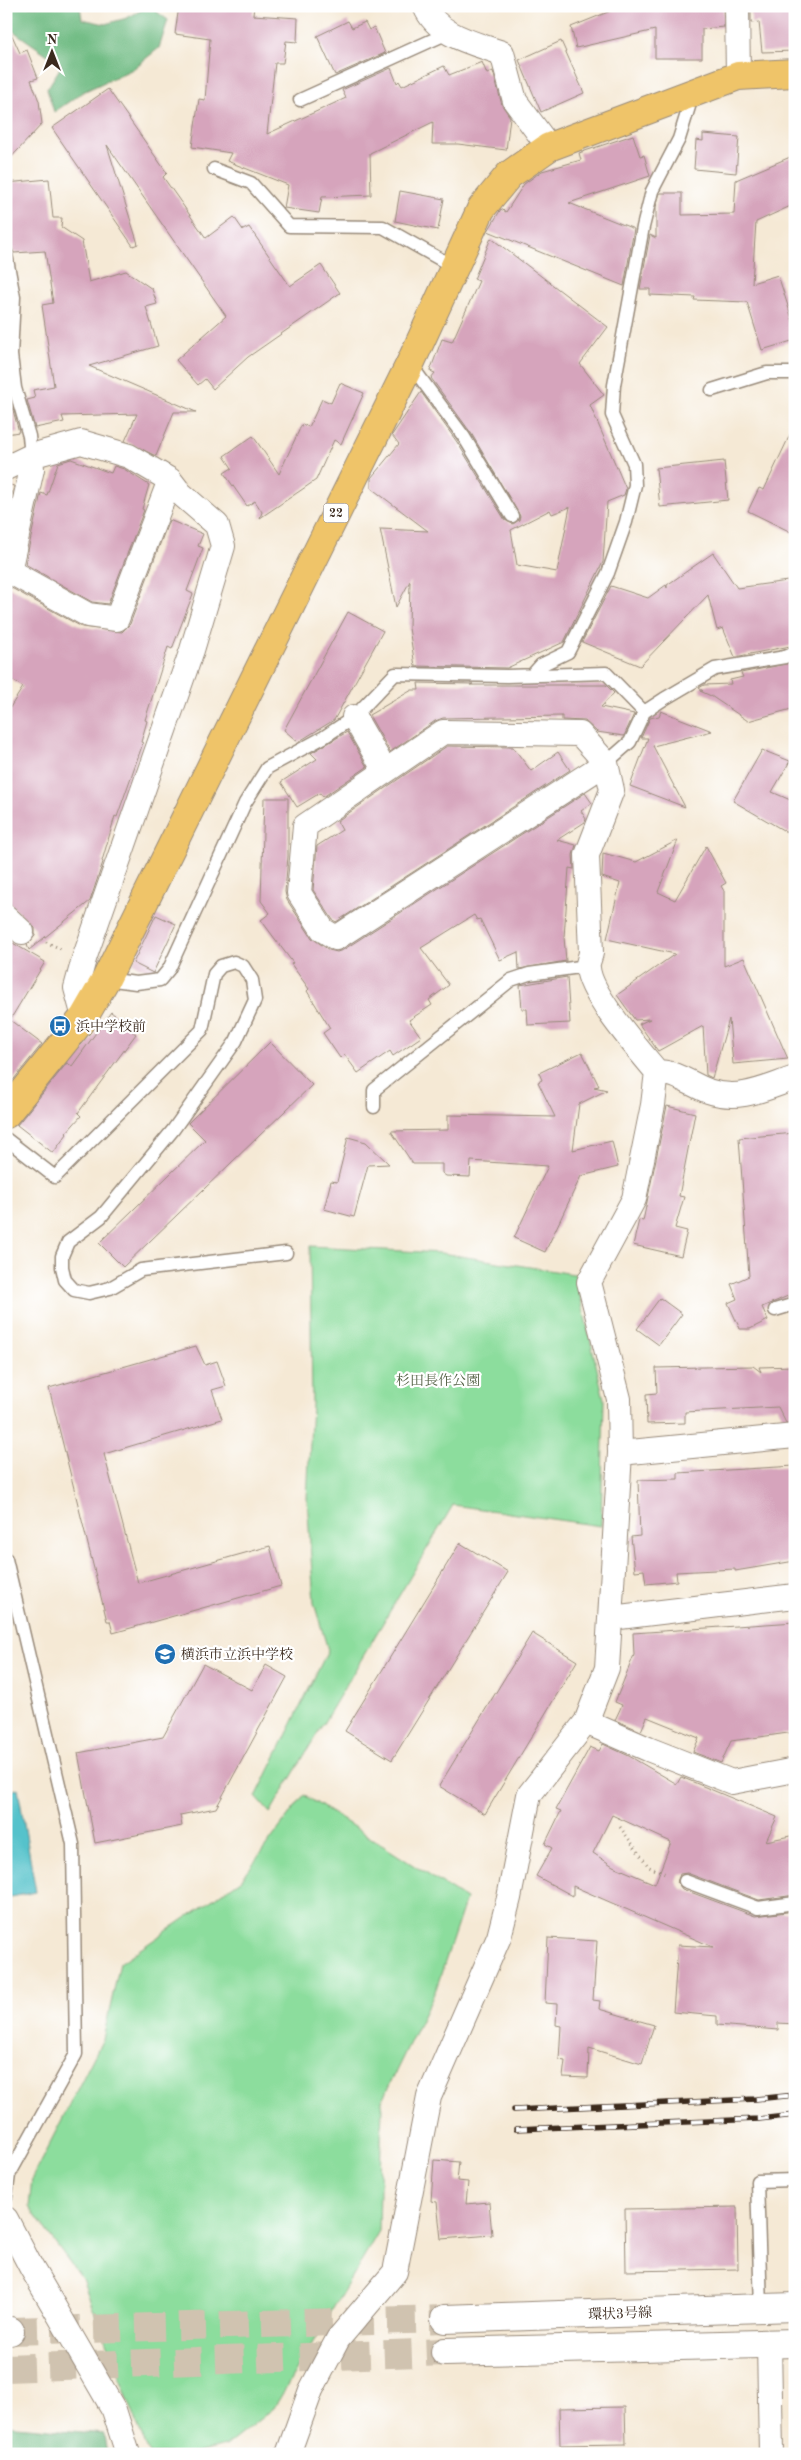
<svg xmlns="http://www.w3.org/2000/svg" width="801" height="2460" viewBox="0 0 801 2460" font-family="'Old Standard TT','Noto Serif JP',serif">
	<rect width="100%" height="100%" fill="#fff"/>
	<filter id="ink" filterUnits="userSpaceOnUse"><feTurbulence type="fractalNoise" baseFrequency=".02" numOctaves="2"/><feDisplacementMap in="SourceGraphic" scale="10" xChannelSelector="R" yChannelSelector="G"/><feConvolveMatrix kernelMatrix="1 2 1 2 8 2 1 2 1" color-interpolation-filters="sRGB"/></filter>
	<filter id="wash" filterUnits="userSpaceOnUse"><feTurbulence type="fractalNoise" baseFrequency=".0096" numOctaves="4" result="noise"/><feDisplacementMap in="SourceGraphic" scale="20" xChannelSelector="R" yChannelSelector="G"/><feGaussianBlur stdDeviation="1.12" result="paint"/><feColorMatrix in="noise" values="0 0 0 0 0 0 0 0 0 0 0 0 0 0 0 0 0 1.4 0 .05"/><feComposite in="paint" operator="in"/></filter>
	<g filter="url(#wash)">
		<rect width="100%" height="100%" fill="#f5e9d5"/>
		<path fill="#8cdd9d" stroke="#64845e" d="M 310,1246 L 441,1253 L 580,1275 L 579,1291 L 604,1399 L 601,1526 L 453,1505 L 270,1813 L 256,1797 L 328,1650 L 314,1603 L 307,1498 L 312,1405 Z
			M 304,1795 L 466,1899 L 436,1989 L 382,2100 L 379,2231 L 274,2408 L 226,2446 L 192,2454 L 149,2454 L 82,2279 L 29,2207 L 32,2178 L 103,2039 L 120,1963 L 241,1880 Z"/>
		<path fill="#71bc84" stroke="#567351" d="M 6,6 L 80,6 L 82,19 L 105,24 L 127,18 L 149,6 L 168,20 L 159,48 L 133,69 L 83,92 L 54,112 L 47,89 L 62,65 L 6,26 Z
			M 6,2425 L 104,2434 L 107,2454 L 6,2454 Z"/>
		<path fill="#54c2cb" stroke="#487674" d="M 18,1789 L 36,1892 L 6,1898 L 6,1791 Z"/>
		<g id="blocks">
			<path fill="#d6a4bc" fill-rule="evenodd" d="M 179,6 L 254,6 L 253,15 L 298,18 L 297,42 L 286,41 L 283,63 L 275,63 L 267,134 L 346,98 L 342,90 L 391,68 L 397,83 L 399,81 L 402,86 L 444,66 L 449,75 L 482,62 L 487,74 L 493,71 L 502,105 L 510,117 L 506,150 L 458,144 L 432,144 L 433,122 L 370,153 L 371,195 L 322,197 L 319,213 L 284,208 L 288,185 L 227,161 L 231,153 L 192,147 L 199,99 L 205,100 L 210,39 L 175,34 Z
				M 623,6 L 723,6 L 724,27 L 702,29 L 702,58 L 655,58 L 655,30 L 576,48 L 571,27 Z
				M 751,6 L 795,6 L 795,51 L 762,52 L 759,22 L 751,23 Z
				M 348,21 L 352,28 L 365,22 L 369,30 L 374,27 L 385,53 L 335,75 L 317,36 Z
				M 6,22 L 20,53 L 27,50 L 38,78 L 31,80 L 39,101 L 42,124 L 6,163 Z
				M 561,41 L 584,93 L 541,112 L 519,60 Z
				M 108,89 L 167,173 L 163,177 L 206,238 L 234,217 L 243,230 L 249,227 L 290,286 L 321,265 L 340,293 L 248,357 L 213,389 L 205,379 L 198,385 L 176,360 L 226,316 L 107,145 L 138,244 L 133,246 L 52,128 Z
				M 703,134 L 739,137 L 736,173 L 694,169 L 696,140 L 703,141 Z
				M 633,135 L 640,156 L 644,155 L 650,176 L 569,203 L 634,229 L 624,286 L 488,231 L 501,209 L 506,212 L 524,184 L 542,171 L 581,160 L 579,153 Z
				M 795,155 L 795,204 L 756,222 L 752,283 L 778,275 L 795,328 L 795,340 L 762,350 L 747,302 L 694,300 L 695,297 L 650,295 L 650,289 L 640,289 L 650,235 L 656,238 L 656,207 L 660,193 L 682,193 L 682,215 L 734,214 L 736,180 Z
				M 49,179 L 53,218 L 62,218 L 61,227 L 82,241 L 89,282 L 126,271 L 152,289 L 157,304 L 146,307 L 158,346 L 89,366 L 196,412 L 174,412 L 156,456 L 125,441 L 137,414 L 62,416 L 64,422 L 35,428 L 27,400 L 35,398 L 33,390 L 54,386 L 42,305 L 53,303 L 45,251 L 14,253 L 12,248 L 6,246 L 6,183 Z
				M 400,191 L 444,199 L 438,230 L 395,221 Z
				M 491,238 L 608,327 L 580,364 L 604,395 L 590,405 L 626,489 L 624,495 L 607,502 L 603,562 L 564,642 L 507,668 L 415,666 L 409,628 L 410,581 L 396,607 L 380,529 L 428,531 L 371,488 L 371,478 L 399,444 L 392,435 L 421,392 L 457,442 L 505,520 L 513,524 L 519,520 L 520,516 L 471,433 L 431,378 L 435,373 L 430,371 L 442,339 L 452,342 L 479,281 L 474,279 ZM 570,507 L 557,572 L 517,565 L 511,530 L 550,510 L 552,514 Z
				M 340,383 L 364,393 L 341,444 L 334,440 L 316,480 L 260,518 L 262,512 L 255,501 L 247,506 L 224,473 L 232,468 L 224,456 L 253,436 L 279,474 L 302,424 L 309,427 L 322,399 L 331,403 Z
				M 11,403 L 19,432 L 6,434 L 6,404 Z
				M 795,424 L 795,534 L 748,511 L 759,488 L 764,490 Z
				M 71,459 L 111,473 L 114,466 L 124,469 L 149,485 L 142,509 L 144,510 L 108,604 L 92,602 L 25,564 L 41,493 L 47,495 L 58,463 Z
				M 724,461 L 728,500 L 660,507 L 656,468 Z
				M 6,484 L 14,486 L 6,521 Z
				M 169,520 L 203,534 L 198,546 L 203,548 L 187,591 L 193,594 L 172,649 L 168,647 L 145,720 L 147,721 L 141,742 L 143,743 L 117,817 L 115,816 L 102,861 L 103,862 L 90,901 L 29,950 L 27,945 L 35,936 L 35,928 L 11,905 L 6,892 L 6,714 L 23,687 L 6,676 L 6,585 L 82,627 L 122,632 L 130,624 Z
				M 713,553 L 737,588 L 795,580 L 795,645 L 735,657 L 723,628 L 717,630 L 708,595 L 640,666 L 582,642 L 611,586 L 648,598 L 666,585 L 667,588 L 667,585 Z
				M 348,612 L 383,631 L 334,720 L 298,742 L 284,730 Z
				M 795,662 L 795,708 L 748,721 L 711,696 L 700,691 L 703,691 L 699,688 L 704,685 L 731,684 L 730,680 L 743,677 L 741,673 Z
				M 418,683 L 473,684 L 470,685 L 606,685 L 614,693 L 601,707 L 634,714 L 624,736 L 597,732 L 585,721 L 562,720 L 562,716 L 443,718 L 435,721 L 390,752 L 369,715 L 412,690 L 419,690 Z
				M 661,711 L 712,731 L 653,746 L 685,807 L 630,786 L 648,738 L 641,738 L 650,718 L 659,716 Z
				M 347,732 L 367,767 L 323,797 L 320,793 L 297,807 L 281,782 L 317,759 L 311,753 Z
				M 447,746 L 513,747 L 531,771 L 558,752 L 570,770 L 336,922 L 333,920 L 313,890 L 317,846 L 342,830 L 337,821 Z
				M 762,750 L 790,761 L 772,792 L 795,802 L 795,837 L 733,801 Z
				M 585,793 L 592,803 L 581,811 L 586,819 L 585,822 L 557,840 L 576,845 L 573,855 L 574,869 L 569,868 L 564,937 L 566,961 L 519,969 L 518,952 L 500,960 L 480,919 L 477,920 L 474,915 L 421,948 L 449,985 L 429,1000 L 432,1005 L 409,1020 L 421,1037 L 393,1056 L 390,1051 L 358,1073 L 344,1054 L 340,1058 L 323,1033 L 330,1028 L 307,991 L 309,989 L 291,964 L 293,963 L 261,920 L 270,913 L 261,901 L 264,798 L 288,798 L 288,856 L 285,892 L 287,900 L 312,938 L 329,950 L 337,952 L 343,950 Z
				M 678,840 L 658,892 L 675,900 L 706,846 L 726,883 L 721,886 L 724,891 L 724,966 L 744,958 L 788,1059 L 733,1064 L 729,1019 L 712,1078 L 706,1075 L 703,1026 L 658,1051 L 639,1024 L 650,1019 L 635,1020 L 617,995 L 675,954 L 607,939 L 620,883 L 602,877 L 603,853 L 636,862 Z
				M 156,915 L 176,924 L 153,973 L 133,963 Z
				M 6,939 L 45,962 L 10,1020 L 42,1044 L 6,1089 Z
				M 567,977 L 570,1023 L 528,1025 L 527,1009 L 522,1009 L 520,985 Z
				M 111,1012 L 134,1030 L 133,1032 L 136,1034 L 78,1113 L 81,1116 L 66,1133 L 67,1134 L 53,1153 L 17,1125 L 67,1063 L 72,1066 Z
				M 270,1042 L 312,1085 L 123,1267 L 99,1243 L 205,1140 L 188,1123 Z
				M 582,1052 L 599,1086 L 594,1087 L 607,1090 L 579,1104 L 573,1150 L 612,1141 L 618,1167 L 581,1176 L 545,1252 L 514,1238 L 548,1166 L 471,1161 L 470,1177 L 446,1176 L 442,1173 L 442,1164 L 413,1164 L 391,1131 L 448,1130 L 448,1115 L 555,1117 L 538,1082 L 542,1080 L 539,1073 Z
				M 667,1106 L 695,1113 L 679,1196 L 684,1197 L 675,1228 L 687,1231 L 681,1256 L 633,1245 L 639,1220 L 643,1221 Z
				M 795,1133 L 795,1293 L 762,1307 L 768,1320 L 750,1329 L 740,1329 L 728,1303 L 737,1299 L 731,1284 L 749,1276 L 739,1138 Z
				M 348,1137 L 366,1142 L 389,1164 L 368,1165 L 354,1217 L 324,1209 L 331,1181 L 337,1182 Z
				M 660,1298 L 682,1314 L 659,1345 L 637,1329 Z
				M 196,1346 L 205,1365 L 217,1361 L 226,1386 L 212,1390 L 222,1419 L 104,1454 L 138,1583 L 270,1546 L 281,1586 L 113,1633 L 110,1621 L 107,1621 L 49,1388 Z
				M 753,1366 L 761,1372 L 759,1367 L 795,1366 L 795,1422 L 786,1423 L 778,1407 L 685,1412 L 685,1423 L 647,1424 L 646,1394 L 657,1393 L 656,1368 Z
				M 795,1466 L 795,1561 L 735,1571 L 735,1569 L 676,1572 L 677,1581 L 646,1584 L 644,1570 L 635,1571 L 631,1537 L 640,1536 L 638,1480 L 678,1479 L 678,1473 Z
				M 460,1543 L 508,1572 L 392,1760 L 345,1731 Z
				M 795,1622 L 795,1732 L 731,1741 L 721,1763 L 693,1752 L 699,1738 L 647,1717 L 641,1731 L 615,1720 L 622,1705 L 615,1702 L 634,1655 L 633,1633 Z
				M 532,1633 L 577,1661 L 485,1814 L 439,1786 Z
				M 203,1664 L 252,1690 L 266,1665 L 287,1677 L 216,1808 L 180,1815 L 182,1826 L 95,1843 L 78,1753 L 163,1737 Z
				M 603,1744 L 629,1756 L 677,1784 L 681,1777 L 777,1817 L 766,1841 L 795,1835 L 795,1895 L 759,1900 L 687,1873 L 680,1874 L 677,1882 L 682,1889 L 755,1916 L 795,1911 L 795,2024 L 778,2023 L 778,2030 L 717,2025 L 717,2016 L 673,2012 L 678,1945 L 713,1947 L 573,1886 L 573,1896 L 536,1876 L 552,1848 L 545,1844 L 561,1811 L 556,1809 L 590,1747 L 599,1751 ZM 612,1815 L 671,1842 L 655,1884 L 613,1866 L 593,1853 Z
				M 548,1938 L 597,1941 L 593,2000 L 600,2001 L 599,2009 L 654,2025 L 642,2064 L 589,2048 L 588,2078 L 563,2077 L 565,2061 L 559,2060 L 561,2026 L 556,2025 L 557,2004 L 545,2003 Z
				M 434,2160 L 459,2162 L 457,2181 L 468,2182 L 466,2204 L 489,2202 L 492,2235 L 441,2239 L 437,2202 L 431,2201 Z
				M 737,2207 L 738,2269 L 626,2271 L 625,2209 Z
				M 625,2407 L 626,2444 L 560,2445 L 559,2408 Z"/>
		</g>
	</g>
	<g filter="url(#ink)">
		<use href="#blocks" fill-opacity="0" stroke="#988a7a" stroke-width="1"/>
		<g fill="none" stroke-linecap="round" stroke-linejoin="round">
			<path stroke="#d0c3b0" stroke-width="28" stroke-dasharray="28 14" stroke-linecap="butt" d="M 10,2331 L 445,2319
				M 6,2368 L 445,2352"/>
			<g stroke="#988a7a" stroke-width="15">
				<path id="service" d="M 300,100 L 448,33
					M 214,169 L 251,183 L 289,226 L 383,227 L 454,267
					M 6,254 L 14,297 L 11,355 L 15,388 L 29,436 L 31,456
					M 410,364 L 464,437 L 512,516
					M 712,390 L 767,373 L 795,373
					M 532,675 L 541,665 L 568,652 L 608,573 L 626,522 L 635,485 L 634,464 L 612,415 L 614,385 L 643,227 L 652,191 L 679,139 L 693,94
					M 606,763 L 630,742 L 644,712 L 664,699 L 715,669 L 785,657 L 795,653
					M 106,979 L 136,983 L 160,980 L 169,969 L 245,803 L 267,768 L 324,737 L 354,717 L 395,674 L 507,676 L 606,673 L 644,712
					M 374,1107 L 374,1090 L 511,980 L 529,974 L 587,966
					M 6,1139 L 55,1177 L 202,1030 L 214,974 L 221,966 L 234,962 L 243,966 L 252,980 L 255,1000 L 236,1041 L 173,1130 L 101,1217 L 68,1242 L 62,1256 L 62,1267 L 65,1280 L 74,1290 L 89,1293 L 110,1288 L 141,1270 L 286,1253
					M 775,1310 L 795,1304
					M 6,1559 L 73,1844 L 76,2054 L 9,2175 L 6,2197
					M 685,1881 L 758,1908 L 795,1903
					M 761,2308 L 757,2181 L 795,2180"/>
			</g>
			<g stroke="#988a7a" stroke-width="26">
				<path id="minor" d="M 425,6 C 437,36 474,43 502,53 L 515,101 L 549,147
					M 737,6 L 738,76
					M 31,456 L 32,469 L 9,571 L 88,615 L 117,619 L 170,480
					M 6,468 L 31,456 L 81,442 L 129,456 L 170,480 L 180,493 L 217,525 L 223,546 L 192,650 L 84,959 L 76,988 L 84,1017
					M 354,717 L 385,771
					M 6,917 L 22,932
					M 657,1072 C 676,1072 690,1084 708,1091 C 740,1102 765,1088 795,1078
					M 620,1453 L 795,1436
					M 611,1618 L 795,1596
					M 586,1722 L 648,1749 L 732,1782 L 795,1770
					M 6,2219 L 31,2267 L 114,2410 L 128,2454
					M 769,2343 L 771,2454
					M 288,2454 L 311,2390 L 338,2339 L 395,2272 L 429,2097 L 499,1937 L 509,1898 L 529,1795 L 586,1722 L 607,1668 L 620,1453 L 619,1399 L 589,1282 L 634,1199 L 653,1105 L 657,1072 C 639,1050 590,995 588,968 C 587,963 590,958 591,953 L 587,855 L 612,790 L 606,763 L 580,734 L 443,732 L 305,826 L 299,893 L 323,930 L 336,938 L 606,763"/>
			</g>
			<g stroke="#988a7a" stroke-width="30">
				<path id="tertiary" d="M 445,2319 L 795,2307
					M 6,2331 L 10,2331
					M 445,2352 L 795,2343"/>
			</g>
			<g stroke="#988a7a" stroke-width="30">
				<path id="primary" d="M 6,1114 L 84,1017 L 106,979 L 410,364 L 481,209 L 509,175 L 549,147 L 738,76 L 795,73"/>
			</g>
			<path stroke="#988a7a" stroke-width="3" stroke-dasharray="1 4" stroke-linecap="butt" d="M 46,942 L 61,949
				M 620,1827 L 649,1867 L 666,1874"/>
			<use href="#service" stroke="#fff" stroke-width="12"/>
			<use href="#minor" stroke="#fff" stroke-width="24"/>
			<use href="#tertiary" stroke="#fff" stroke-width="28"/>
			<use href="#primary" stroke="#efc469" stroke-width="28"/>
			<g stroke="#3b2a1e" stroke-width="5.5">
				<path id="rail" d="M 514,2110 L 756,2099 L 795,2095
					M 516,2129 L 759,2119 L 795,2115"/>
			</g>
			<use href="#rail" stroke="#fff" stroke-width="4" stroke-dasharray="11" stroke-linecap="butt"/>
		</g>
	</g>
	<defs>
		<g id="bus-disc" transform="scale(1.125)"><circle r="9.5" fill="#1f6fb2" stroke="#fff"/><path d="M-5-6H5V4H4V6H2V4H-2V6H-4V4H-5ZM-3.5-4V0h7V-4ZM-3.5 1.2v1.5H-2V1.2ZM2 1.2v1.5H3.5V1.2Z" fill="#fff"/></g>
		<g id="school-disc" transform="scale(1.125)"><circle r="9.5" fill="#1f6fb2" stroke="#fff"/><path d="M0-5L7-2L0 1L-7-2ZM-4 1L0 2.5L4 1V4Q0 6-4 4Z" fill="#fff"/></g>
	</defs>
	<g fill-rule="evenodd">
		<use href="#bus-disc" x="60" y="1026"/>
		<use href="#school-disc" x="165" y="1654"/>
	</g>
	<g text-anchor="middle" stroke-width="4.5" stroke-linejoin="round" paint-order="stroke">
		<rect fill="#fff" stroke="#766a62" stroke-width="1" x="323.5" y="503.5" width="25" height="19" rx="4"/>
		<g font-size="12" font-weight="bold" fill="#3b2a1e">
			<text x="336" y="517">22</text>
		</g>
		<g font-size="14" fill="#3b2a1e" stroke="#fff" text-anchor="start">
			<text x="76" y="1031">浜中学校前</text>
			<text x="181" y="1659">横浜市立浜中学校</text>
		</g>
		<g font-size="14" fill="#536044" stroke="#fff">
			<text x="438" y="1385">杉田長作公園</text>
		</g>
		<g font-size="14" fill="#3b2a1e" stroke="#fff">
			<text transform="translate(620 2313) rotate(-2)" y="5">環状3号線</text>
		</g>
	</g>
	<rect width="801" height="2460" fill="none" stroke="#fff" stroke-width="25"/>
	<g transform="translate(52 52)" stroke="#ffffff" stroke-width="4" paint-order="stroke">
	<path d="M0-4L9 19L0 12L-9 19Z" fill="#3b2a1e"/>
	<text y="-8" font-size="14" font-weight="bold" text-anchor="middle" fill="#3b2a1e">N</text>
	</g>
</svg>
